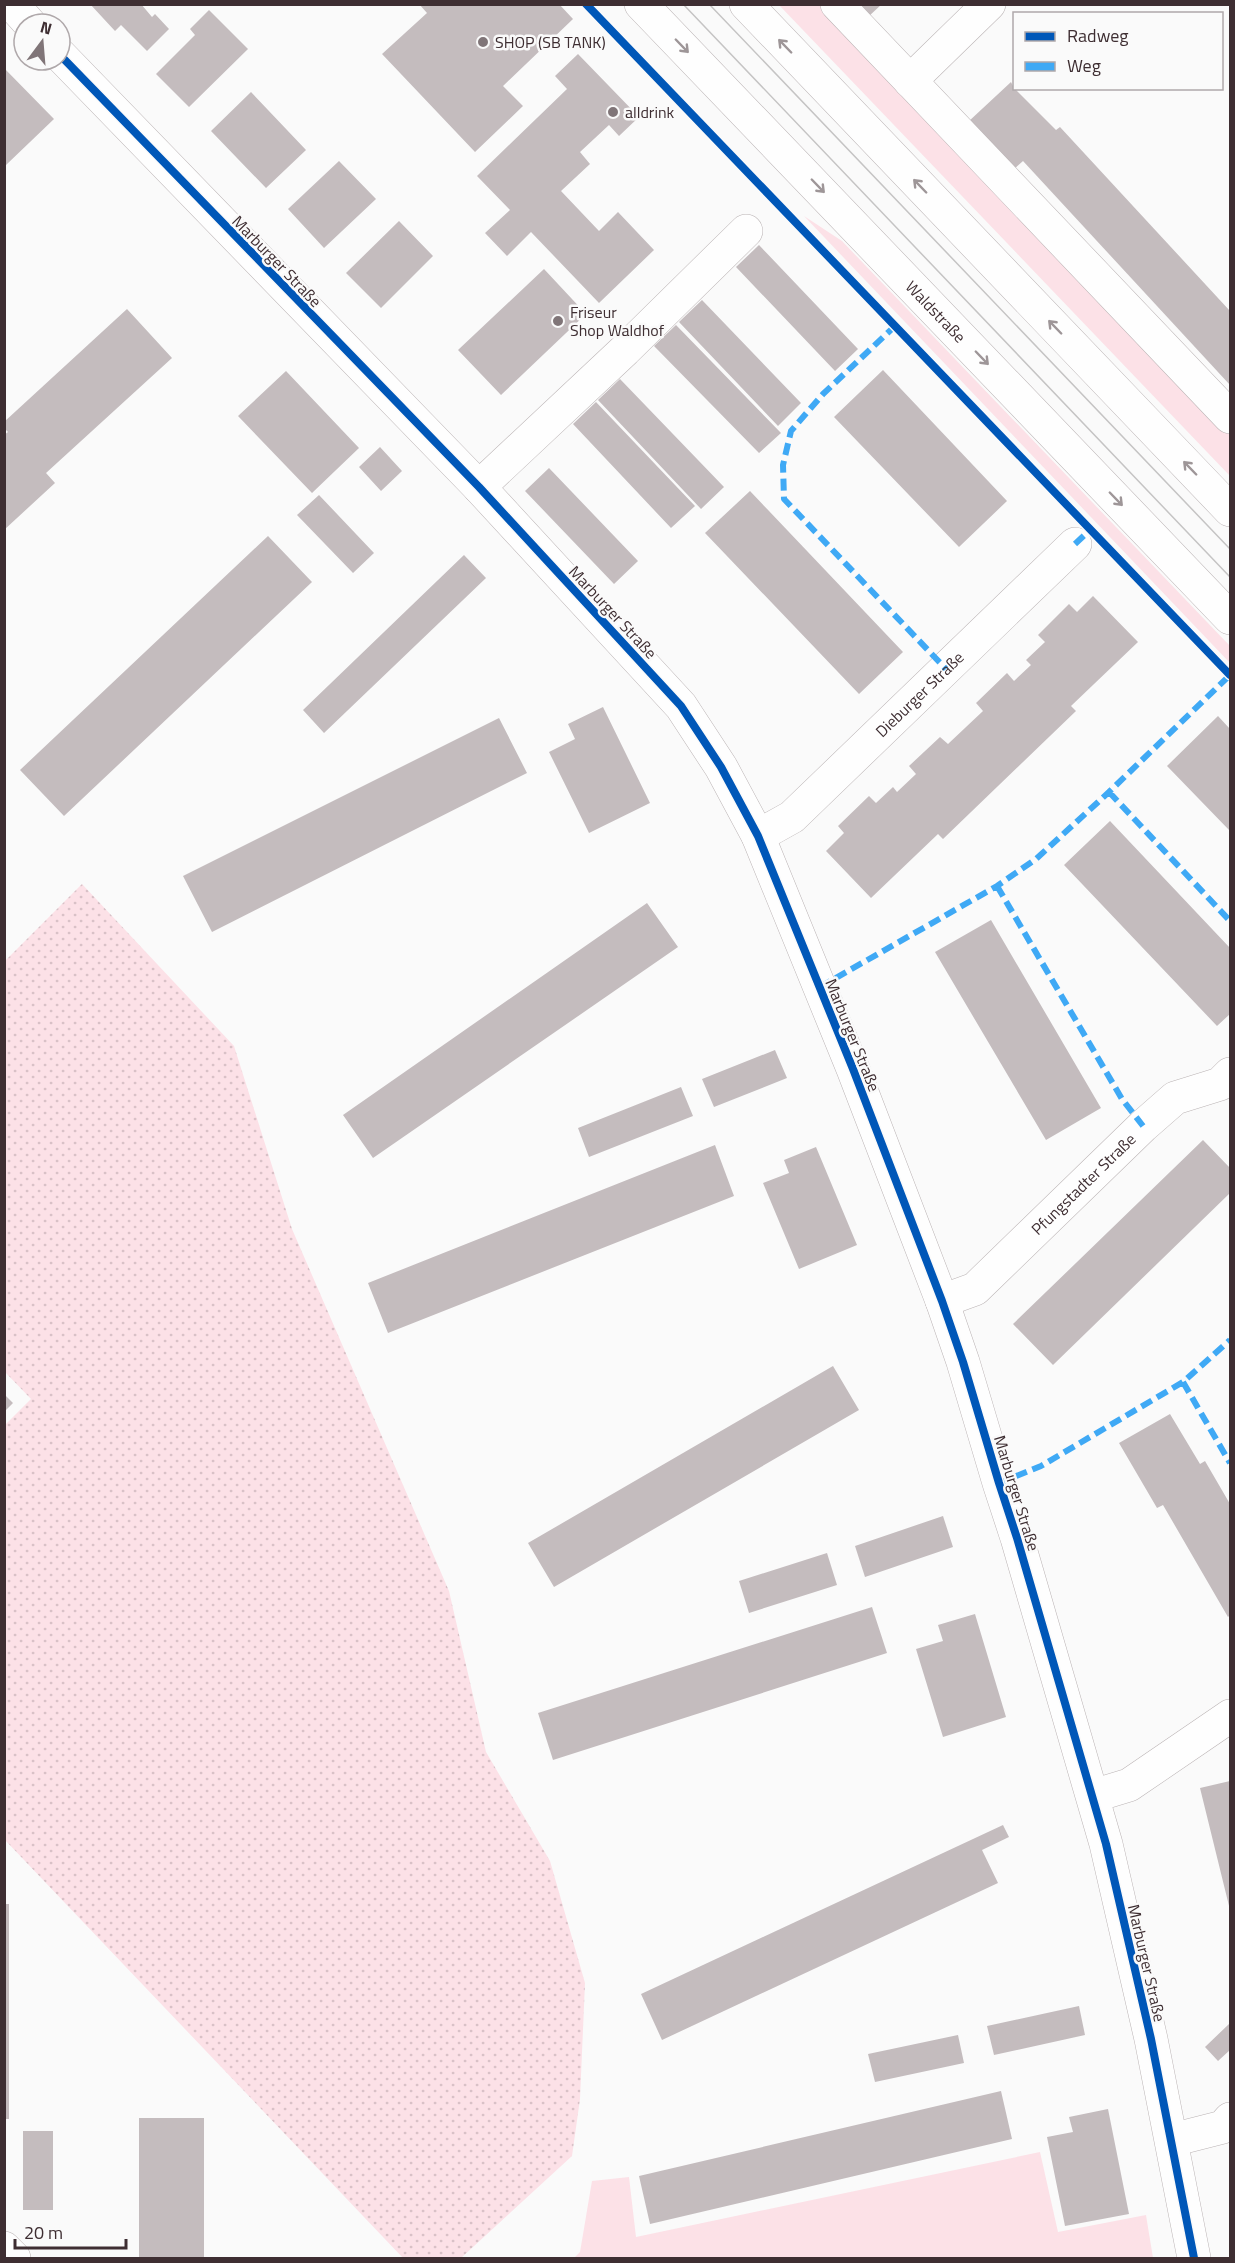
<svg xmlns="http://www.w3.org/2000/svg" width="1235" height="2263" viewBox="0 0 1235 2263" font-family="'Titillium Web',sans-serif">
	<defs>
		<pattern id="park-dots" width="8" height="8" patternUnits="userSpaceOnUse" patternTransform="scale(1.5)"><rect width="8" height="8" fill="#fce1e7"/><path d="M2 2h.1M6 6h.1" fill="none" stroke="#d9c1c7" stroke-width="1.8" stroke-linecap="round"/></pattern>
	</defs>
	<rect width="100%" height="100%" fill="#fafafa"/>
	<path fill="#fce1e7" d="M 779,5 L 819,5 L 1230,435 L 1230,476 Z
		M 804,216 L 842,241 L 1230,646 L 1230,663 Z
		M 1040,2152 L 1058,2232 L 1146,2215 L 1153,2258 L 574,2258 L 580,2252 L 592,2181 L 629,2177 L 636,2237 Z"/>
	<path fill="url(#park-dots)" d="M 82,884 L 234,1046 L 292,1229 L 449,1591 L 486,1752 L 550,1861 L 585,1983 L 580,2099 L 572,2156 L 461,2258 L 403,2258 L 5,1840 L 5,1425 L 31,1399 L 5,1372 L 5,961 Z"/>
	<path fill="#c4bcbe" d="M 90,4 L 141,4 L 152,17 L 155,14 L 169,29 L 147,51 L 121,25 L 115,31 Z
		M 419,4 L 559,4 L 573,19 L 503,86 L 523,106 L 475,152 L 382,54 L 427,13 Z
		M 856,4 L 882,4 L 868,17 Z
		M 209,10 L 248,49 L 189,107 L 156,74 L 195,35 L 190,29 Z
		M 578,54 L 639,117 L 619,136 L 609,125 L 580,152 L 590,164 L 561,191 L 599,231 L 618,212 L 654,250 L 599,303 L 531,232 L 507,256 L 485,233 L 510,210 L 477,176 L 567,89 L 555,76 Z
		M 4,68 L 54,119 L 6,165 L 4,163 Z
		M 1011,82 L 1014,88 L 1056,130 L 1060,127 L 1230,311 L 1230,385 L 1023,161 L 1013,170 L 968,122 Z
		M 251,92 L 306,150 L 266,188 L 211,131 Z
		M 339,161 L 376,199 L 324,248 L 288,209 Z
		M 399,221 L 433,256 L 381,308 L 346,273 Z
		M 759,245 L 858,349 L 835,371 L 736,267 Z
		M 544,269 L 586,314 L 501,395 L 458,350 Z
		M 702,300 L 801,403 L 778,426 L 679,322 Z
		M 127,309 L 172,358 L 46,473 L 55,483 L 4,530 L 4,435 L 8,432 L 4,428 L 4,422 Z
		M 676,325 L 781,433 L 759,453 L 654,346 Z
		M 883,370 L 1007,501 L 959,547 L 834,417 Z
		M 286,371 L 359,448 L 312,493 L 238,416 Z
		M 620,379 L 724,487 L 701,509 L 598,400 Z
		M 596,402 L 695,506 L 671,528 L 573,424 Z
		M 380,447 L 402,471 L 381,491 L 359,467 Z
		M 549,468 L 638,561 L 614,584 L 525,491 Z
		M 750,491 L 903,652 L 859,694 L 705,533 Z
		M 319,495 L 374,553 L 353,573 L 297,515 Z
		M 268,536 L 312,582 L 64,816 L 20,770 Z
		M 464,555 L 486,578 L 324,733 L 303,710 Z
		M 1093,596 L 1138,642 L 1071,706 L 1076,711 L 943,839 L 938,834 L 871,898 L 826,851 L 844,833 L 838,826 L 869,796 L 876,803 L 893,787 L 897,792 L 916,774 L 909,766 L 940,737 L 948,744 L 983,711 L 976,703 L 1007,673 L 1014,681 L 1031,665 L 1026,660 L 1045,642 L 1038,635 L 1069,604 L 1077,612 Z
		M 603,707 L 650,803 L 589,833 L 549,752 L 575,739 L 568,724 Z
		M 1218,716 L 1230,729 L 1230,831 L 1167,766 Z
		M 499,718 L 527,773 L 212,932 L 183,876 Z
		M 1110,821 L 1230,948 L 1230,1014 L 1217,1026 L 1064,865 Z
		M 647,903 L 678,947 L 373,1158 L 343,1115 Z
		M 991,920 L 1101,1108 L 1046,1140 L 935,952 Z
		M 775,1050 L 787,1078 L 714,1107 L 702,1079 Z
		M 681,1087 L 693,1116 L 589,1157 L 578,1128 Z
		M 1203,1140 L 1230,1168 L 1230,1193 L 1053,1365 L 1013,1324 Z
		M 715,1145 L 734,1196 L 388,1333 L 368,1283 Z
		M 816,1147 L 857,1245 L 799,1269 L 763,1183 L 789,1173 L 784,1160 Z
		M 833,1366 L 859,1410 L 554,1587 L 528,1543 Z
		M 4,1394 L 13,1403 L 4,1412 Z
		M 1170,1414 L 1200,1464 L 1205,1461 L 1230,1504 L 1230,1615 L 1228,1617 L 1163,1505 L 1157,1508 L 1119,1443 Z
		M 943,1516 L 953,1547 L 865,1577 L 855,1546 Z
		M 827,1553 L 837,1585 L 749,1613 L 739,1581 Z
		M 872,1607 L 887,1653 L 553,1760 L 538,1713 Z
		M 975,1614 L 1006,1717 L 943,1737 L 916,1649 L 943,1641 L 938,1625 Z
		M 1230,1781 L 1230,1910 L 1200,1788 Z
		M 1003,1825 L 1009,1837 L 982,1850 L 998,1883 L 662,2040 L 641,1994 Z
		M 4,1904 L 9,1904 L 9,2119 L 4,2119 Z
		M 1079,2006 L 1085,2035 L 994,2055 L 987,2026 Z
		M 1229,2024 L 1230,2050 L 1218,2061 L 1205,2047 Z
		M 958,2035 L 964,2063 L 875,2082 L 868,2054 Z
		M 1001,2091 L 1012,2139 L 650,2224 L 639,2176 Z
		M 1108,2109 L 1129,2214 L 1065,2226 L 1047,2137 L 1073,2132 L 1069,2117 Z
		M 139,2118 L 204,2118 L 204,2258 L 139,2258 Z
		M 23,2131 L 53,2131 L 53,2210 L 23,2210 Z"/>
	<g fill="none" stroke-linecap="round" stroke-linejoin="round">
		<g stroke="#bbb4b5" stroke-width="34">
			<g id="minor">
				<path d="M 12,4 L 30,24"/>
				<path d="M 837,4 L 1230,417"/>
				<path d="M 60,55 L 479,487 L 681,706 L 721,767 L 758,836 L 853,1069 L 942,1301 L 963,1362 L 999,1483 L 1017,1538 L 1106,1844 L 1151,2039 L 1194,2258"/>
				<path d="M 910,81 L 989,4"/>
				<path d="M 479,487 L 625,350 L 746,231"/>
				<path id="s1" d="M 758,836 L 792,817 L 1075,544"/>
				<path id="s2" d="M 942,1301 L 975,1289 L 1143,1126 L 1175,1098 L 1220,1084 L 1230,1074"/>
				<path d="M 1093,1796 L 1129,1785 L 1230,1716"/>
				<path d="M 1172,2140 L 1223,2127 L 1230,2119"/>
				<path d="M 4,2248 L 14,2258"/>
			</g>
		</g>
		<g stroke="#bbb4b5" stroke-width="34">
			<g id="major">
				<path id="s3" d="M 641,4 L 1230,618"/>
				<path d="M 746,4 L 1230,510"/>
			</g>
		</g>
		<use href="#minor" stroke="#fefefe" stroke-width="33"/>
		<use href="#major" stroke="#fefefe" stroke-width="33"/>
		<path stroke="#c5c4c4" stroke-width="1.5" d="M 683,4 L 1230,577
			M 709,4 L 1230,549"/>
		<path stroke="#3fa9f5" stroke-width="6" stroke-dasharray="12 6" stroke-linecap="butt" d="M 896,325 L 823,394 L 791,431 L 783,465 L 784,499 L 946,669
			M 1075,544 L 1090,530
			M 1109,792 L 1230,921
			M 997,886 L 1122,1099 L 1143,1126
			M 820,987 L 997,886 L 1036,859 L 1109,792 L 1230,675
			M 1183,1382 L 1230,1463
			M 999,1483 L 1041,1466 L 1183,1382 L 1230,1340"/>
		<g stroke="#fafafa" stroke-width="11">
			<path id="cycleway" d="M 586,4 L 1230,675
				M 60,55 L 479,487 L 681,706 L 721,767 L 758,836 L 853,1069 L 942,1301 L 963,1362 L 999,1483 L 1017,1538 L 1106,1844 L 1151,2039 L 1194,2258"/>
		</g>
		<use href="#cycleway" stroke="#0057b8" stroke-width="8"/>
	</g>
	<defs><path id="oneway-shaft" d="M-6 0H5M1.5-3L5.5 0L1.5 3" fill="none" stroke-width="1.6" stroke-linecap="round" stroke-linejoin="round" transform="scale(1.5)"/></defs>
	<g stroke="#9e9698">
		<use href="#oneway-shaft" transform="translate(682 46) rotate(46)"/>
		<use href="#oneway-shaft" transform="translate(785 46) rotate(-134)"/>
		<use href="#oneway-shaft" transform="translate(818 186) rotate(46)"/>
		<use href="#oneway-shaft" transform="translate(920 186) rotate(-134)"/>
		<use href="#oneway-shaft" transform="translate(1055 327) rotate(-134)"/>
		<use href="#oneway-shaft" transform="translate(982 358) rotate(46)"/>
		<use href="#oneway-shaft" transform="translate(1190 468) rotate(-134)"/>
		<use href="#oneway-shaft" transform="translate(1116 499) rotate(46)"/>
	</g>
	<g fill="#807578" stroke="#fafafa" stroke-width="2">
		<circle cx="483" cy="42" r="6"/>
		<circle cx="613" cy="112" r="6"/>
		<circle cx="558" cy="321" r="6"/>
	</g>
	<g text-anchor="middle" stroke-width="5" stroke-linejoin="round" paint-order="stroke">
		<g font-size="16" fill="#3e2e32" stroke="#fafafa" text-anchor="start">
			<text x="495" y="48">SHOP (SB TANK)</text>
			<text x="625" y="118">alldrink</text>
			<text x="570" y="318">Friseur<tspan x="570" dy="18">Shop Waldhof</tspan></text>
		</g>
		<g font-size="16" fill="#3e2e32" stroke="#fafafa">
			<text transform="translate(277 261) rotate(46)" y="6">Marburger Straße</text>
			<text dy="6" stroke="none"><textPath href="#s3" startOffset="426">Waldstraße</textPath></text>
			<text transform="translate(613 612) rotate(47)" y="6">Marburger Straße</text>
			<text dy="6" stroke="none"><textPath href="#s1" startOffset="216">Dieburger Straße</textPath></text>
			<text transform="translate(853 1035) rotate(68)" y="6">Marburger Straße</text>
			<text dy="6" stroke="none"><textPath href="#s2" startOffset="186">Pfungstadter Straße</textPath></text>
			<text transform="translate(1017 1493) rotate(73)" y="6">Marburger Straße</text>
			<text transform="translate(1147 1963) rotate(77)" y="6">Marburger Straße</text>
		</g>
	</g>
	<rect width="1235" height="2263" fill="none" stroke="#3e2e32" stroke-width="12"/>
	<rect x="1013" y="12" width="210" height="78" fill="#fafafa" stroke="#afa8aa" stroke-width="1.5"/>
	<rect x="1025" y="32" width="30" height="9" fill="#0057b8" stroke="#afa8aa" stroke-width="1.5"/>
	<text x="1067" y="42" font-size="18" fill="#3e2e32">Radweg</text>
	<rect x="1025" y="62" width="30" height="9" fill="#3fa9f5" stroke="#afa8aa" stroke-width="1.5"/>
	<text x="1067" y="72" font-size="18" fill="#3e2e32">Weg</text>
	<g transform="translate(42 42) rotate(16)"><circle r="28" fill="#fafafa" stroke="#afa8aa" stroke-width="1.5"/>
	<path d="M0-4.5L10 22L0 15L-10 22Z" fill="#807578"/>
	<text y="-9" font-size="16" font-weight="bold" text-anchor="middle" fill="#3e2e32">N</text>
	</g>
	<path d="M15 2239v9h111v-9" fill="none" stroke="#3e2e32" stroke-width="3"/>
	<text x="24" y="2239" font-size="18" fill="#3e2e32" stroke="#fafafa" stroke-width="4.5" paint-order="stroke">20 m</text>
</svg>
